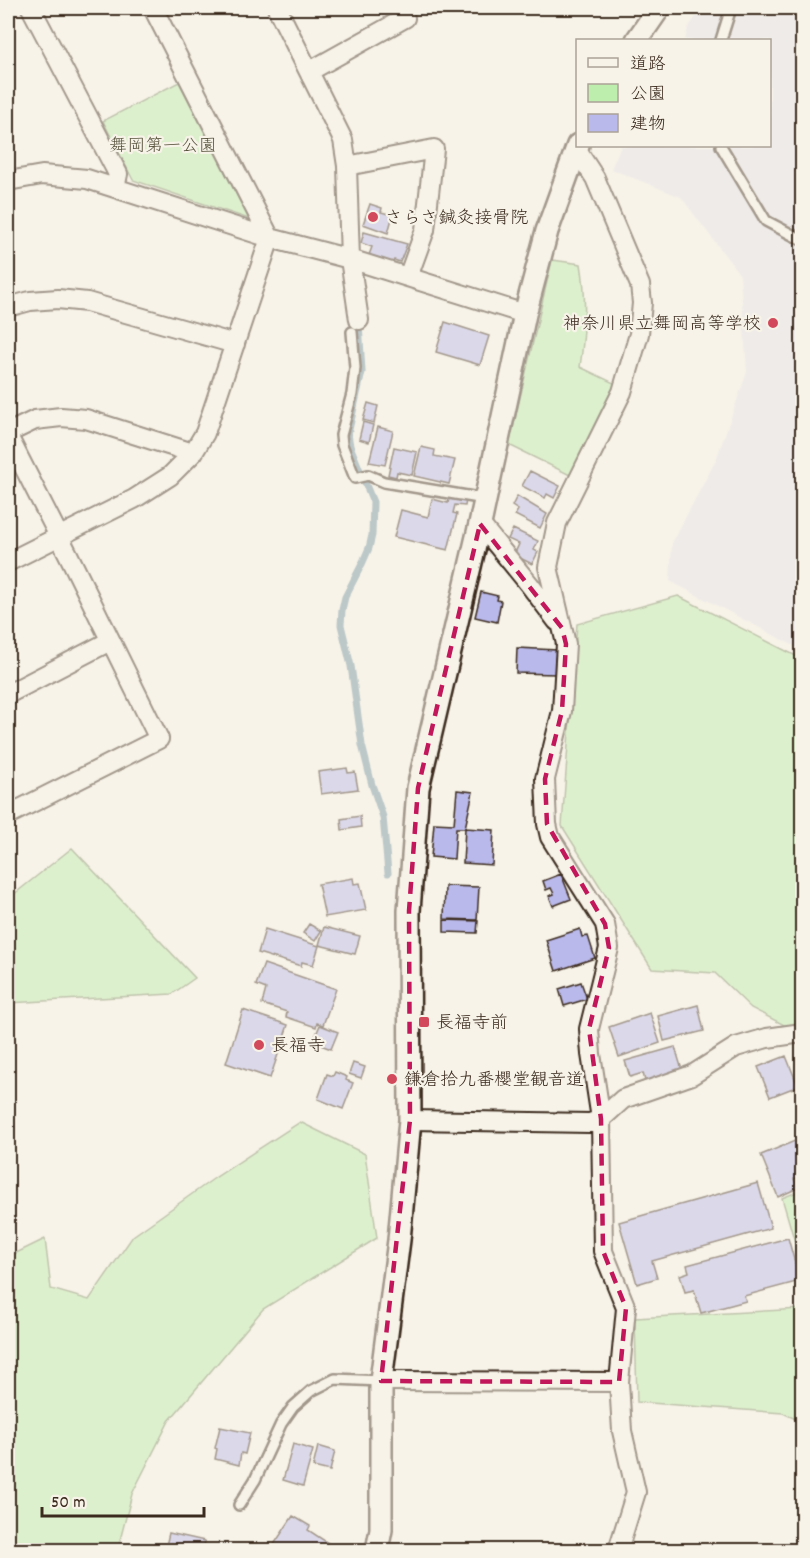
<svg xmlns="http://www.w3.org/2000/svg" width="810" height="1558" viewBox="0 0 810 1558" font-family="Dekko,'Klee One',sans-serif">
	<rect width="100%" height="100%" fill="#f7f3e8"/>
	<filter id="ink" filterUnits="userSpaceOnUse"><feTurbulence type="fractalNoise" baseFrequency=".0167" numOctaves="2"/><feDisplacementMap in="SourceGraphic" scale="12" xChannelSelector="R" yChannelSelector="G"/><feConvolveMatrix kernelMatrix="1 2 1 2 8 2 1 2 1" color-interpolation-filters="sRGB"/></filter>
	<g filter="url(#ink)">
		<path fill="#e4e2e9" d="M 702,8 L 802,8 L 802,650 L 670,581 L 672,543 L 716,460 L 747,372 L 740,275 L 681,197 L 611,169 L 621,146 L 770,146 L 770,40 L 685,40 L 688,28 Z"/>
		<path fill="#bdeeae" stroke="#7c8c66" stroke-width="1.5" d="M 179,82 L 249,219 L 133,180 L 103,121 Z
			M 552,260 L 581,264 C 587,299 585,333 580,367 L 618,385 L 572,476 L 509,445 Z
			M 678,596 L 802,659 L 802,1025 L 788,1027 L 751,1008 L 715,973 L 652,969 L 562,826 L 577,624 Z
			M 72,848 L 195,978 L 172,994 L 8,1003 L 8,899 Z
			M 300,1122 L 365,1154 L 377,1238 L 263,1309 L 169,1421 L 132,1494 L 119,1544 L 127,1550 L 8,1550 L 8,1257 L 45,1239 L 51,1289 L 89,1300 L 133,1236 L 216,1177 Z
			M 802,1190 L 802,1266 L 782,1198 Z
			M 802,1309 L 802,1422 L 783,1413 L 637,1402 L 635,1318 Z"/>
		<g fill="none" stroke-linecap="round" stroke-linejoin="round">
			<path stroke="#7394a3" stroke-width="7" d="M 359,323 L 362,372 L 348,434 L 350,446 L 373,502 L 372,535 L 369,548 L 362,564 L 345,597 L 342,610 L 341,625 L 351,666 L 362,745 L 372,785 L 383,817 L 388,873"/>
		</g>
		<path fill="#b9b9eb" stroke="#3b2a1e" stroke-width="1.5" d="M 370,204 L 382,208 L 381,212 L 393,215 L 388,233 L 363,224 Z
			M 364,232 L 407,244 L 400,262 L 394,260 L 393,263 L 369,255 L 372,247 L 361,243 Z
			M 445,322 L 489,336 L 480,365 L 436,352 Z
			M 368,403 L 378,406 L 374,423 L 363,420 Z
			M 363,422 L 373,425 L 369,442 L 359,439 Z
			M 378,427 L 393,431 L 385,465 L 369,462 Z
			M 394,447 L 417,452 L 412,475 L 397,472 L 396,477 L 388,475 Z
			M 421,447 L 435,450 L 434,456 L 455,460 L 449,484 L 414,476 Z
			M 530,471 L 560,486 L 554,498 L 547,494 L 545,498 L 522,486 Z
			M 517,496 L 547,514 L 540,528 L 515,515 L 518,510 L 512,506 Z
			M 449,498 L 466,500 L 465,506 L 455,505 L 453,513 L 457,514 L 448,550 L 394,537 L 401,510 L 428,517 L 432,499 L 448,503 Z
			M 513,529 L 538,541 L 534,550 L 538,552 L 532,564 L 514,555 L 519,544 L 508,539 Z
			M 481,592 L 498,596 L 497,600 L 501,601 L 497,622 L 475,617 Z
			M 517,648 L 557,650 L 556,674 L 516,673 Z
			M 347,768 L 348,773 L 355,772 L 358,789 L 321,794 L 318,772 Z
			M 457,790 L 473,792 L 465,828 L 456,828 L 454,859 L 431,857 L 434,823 L 454,824 Z
			M 360,816 L 361,827 L 342,830 L 341,819 Z
			M 465,828 L 494,830 L 492,865 L 463,863 Z
			M 561,874 L 571,899 L 553,906 L 549,896 L 554,894 L 551,888 L 546,890 L 543,881 Z
			M 353,878 L 354,884 L 360,883 L 366,910 L 325,917 L 318,884 Z
			M 445,886 L 479,887 L 477,920 L 444,919 Z
			M 444,920 L 478,921 L 477,933 L 444,932 Z
			M 309,924 L 321,931 L 315,941 L 303,933 Z
			M 324,927 L 360,936 L 355,954 L 319,945 Z
			M 265,929 L 319,946 L 313,965 L 302,962 L 301,966 L 258,953 Z
			M 580,929 L 582,937 L 588,936 L 595,958 L 556,971 L 546,940 Z
			M 264,964 L 336,989 L 323,1025 L 317,1023 L 316,1027 L 286,1017 L 287,1012 L 262,1004 L 266,989 L 256,985 Z
			M 581,982 L 587,999 L 564,1006 L 559,989 Z
			M 698,1005 L 704,1031 L 664,1041 L 658,1016 Z
			M 243,1010 L 288,1025 L 270,1078 L 226,1063 Z
			M 650,1013 L 660,1043 L 619,1057 L 609,1027 Z
			M 320,1025 L 338,1032 L 331,1049 L 313,1042 Z
			M 675,1047 L 682,1070 L 645,1081 L 643,1073 L 630,1077 L 625,1061 Z
			M 786,1056 L 798,1086 L 770,1097 L 758,1067 Z
			M 353,1063 L 365,1067 L 361,1078 L 349,1074 Z
			M 335,1072 L 347,1077 L 346,1080 L 353,1083 L 343,1109 L 318,1099 L 327,1074 L 333,1076 Z
			M 802,1138 L 802,1176 L 794,1179 L 798,1188 L 778,1197 L 761,1155 Z
			M 758,1183 L 771,1228 L 652,1261 L 657,1278 L 637,1284 L 619,1222 Z
			M 788,1238 L 800,1281 L 744,1296 L 746,1301 L 701,1313 L 694,1290 L 685,1292 L 680,1275 L 689,1272 L 687,1265 Z
			M 220,1427 L 250,1433 L 245,1454 L 241,1453 L 239,1465 L 215,1459 L 217,1449 L 215,1448 Z
			M 293,1444 L 313,1450 L 303,1486 L 283,1480 Z
			M 318,1446 L 335,1451 L 330,1471 L 313,1467 Z
			M 293,1516 L 310,1526 L 308,1530 L 331,1545 L 328,1550 L 292,1550 L 288,1548 L 286,1550 L 281,1550 L 273,1546 Z
			M 169,1533 L 205,1541 L 204,1547 L 210,1548 L 209,1550 L 165,1550 Z"/>
		<g fill="none" stroke-linecap="round" stroke-linejoin="round">
			<g stroke="#3b2a1e" stroke-width="14">
				<path id="service" d="M 721,40 L 731,8
					M 721,146 L 766,221 L 802,240
					M 352,332 L 355,368 L 352,394 L 341,435 L 342,445 L 355,478 L 368,475 L 384,482 L 485,499
					M 239,1505 L 255,1480 L 281,1424 L 293,1407 L 311,1391 L 335,1379 L 381,1381"/>
			</g>
			<g stroke="#3b2a1e" stroke-width="22">
				<path id="minor" d="M 31,8 L 118,174 L 115,188
					M 277,8 L 343,140 L 347,166 L 350,259 L 359,320
					M 310,71 L 405,18 L 399,8
					M 576,149 L 595,178 L 640,285 L 642,303 L 639,334 L 622,392 L 557,523 L 548,567 L 566,644 L 562,711 L 545,779 L 547,824 L 550,837 L 605,924 L 609,948 L 589,1029 L 591,1054 L 601,1119 L 603,1251 L 626,1308 L 619,1382 L 622,1431 L 636,1492 L 618,1550
					M 347,166 L 434,149 L 425,230 L 408,277
					M 8,181 L 42,175 L 87,179 L 270,238 L 350,259 L 525,314
					M 8,307 L 30,301 L 58,299 L 87,302 L 235,344
					M 8,433 L 35,420 L 61,417 L 86,419 L 193,453
					M 8,436 L 68,554 L 159,739 L 8,815
					M 480,524 L 529,584 L 557,621
					M 8,562 L 134,499 L 170,476 L 193,453 L 205,433 L 270,238 L 153,8
					M 8,694 L 110,641
					M 410,1120 L 590,1123 L 601,1119 L 623,1099 L 692,1075 L 736,1047 L 767,1038 L 802,1033
					M 381,1381 L 619,1382"/>
			</g>
			<g stroke="#3b2a1e" stroke-width="26">
				<path id="tertiary" d="M 637,40 L 659,8
					M 377,1550 L 381,1530 L 381,1381 L 399,1240 L 410,1120 L 409,911 L 418,788 L 480,524 L 525,314 L 547,231 L 578,145"/>
			</g>
			<use href="#service" stroke="#f7f3e8" stroke-width="9"/>
			<use href="#minor" stroke="#f7f3e8" stroke-width="18"/>
			<use href="#tertiary" stroke="#f7f3e8" stroke-width="21"/>
		</g>
	</g>
	<path d="M0 0H810V1558H0ZM 480,524 L 562,628 L 566,644 L 562,711 L 545,779 L 547,824 L 605,924 L 609,948 L 589,1029 L 601,1119 L 603,1251 L 626,1308 L 619,1382 L 381,1381 L 410,1120 L 409,911 L 418,788 Z" fill="#f7f3e8" fill-opacity=".55" fill-rule="evenodd"/>
	<path fill="none" stroke="#c2185b" stroke-width="4.5" stroke-dasharray="12 8" stroke-linejoin="round" d="M 480,524 L 562,628 L 566,644 L 562,711 L 545,779 L 547,824 L 605,924 L 609,948 L 589,1029 L 601,1119 L 603,1251 L 626,1308 L 619,1382 L 381,1381 L 410,1120 L 409,911 L 418,788 Z"/>
	<g fill="#d1495b" stroke="#f7f3e8" stroke-width="2">
		<circle cx="373" cy="217" r="6"/>
		<circle cx="773" cy="323" r="6"/>
		<rect x="418" y="1016" width="12" height="12" rx="3"/>
		<circle cx="259" cy="1045" r="6"/>
		<circle cx="392" cy="1079" r="6"/>
	</g>
	<g text-anchor="middle" stroke-width="4.5" stroke-linejoin="round" paint-order="stroke">
		<g font-size="18" fill="#55513b" stroke="#f7f3e8">
			<text x="163" y="151">舞岡第一公園</text>
		</g>
		<g font-size="18" fill="#3b2a1e" stroke="#f7f3e8" text-anchor="start">
			<text x="385" y="223">さらさ鍼灸接骨院</text>
			<text x="761" y="329" text-anchor="end">神奈川県立舞岡高等学校</text>
			<text x="436" y="1028">長福寺前</text>
			<text x="271" y="1051">長福寺</text>
			<text x="404" y="1085">鎌倉拾九番櫻堂観音道</text>
		</g>
	</g>
	<rect width="810" height="1558" fill="none" stroke="#f7f3e8" stroke-width="30"/>
	<rect x="15" y="15" width="780" height="1528" fill="none" stroke="#3b2a1e" stroke-width="2" filter="url(#ink)"/>
	<rect x="576" y="39" width="195" height="108" fill="#f7f3e8" stroke="#aca397" stroke-width="1.5"/>
	<rect x="588" y="58" width="30" height="9" fill="#f7f3e8" stroke="#aca397" stroke-width="1.5"/>
	<text x="630" y="69" font-size="18" fill="#3b2a1e">道路</text>
	<rect x="588" y="84" width="30" height="18" fill="#bdeeae" stroke="#aca397" stroke-width="1.5"/>
	<text x="630" y="99" font-size="18" fill="#3b2a1e">公園</text>
	<rect x="588" y="114" width="30" height="18" fill="#b9b9eb" stroke="#aca397" stroke-width="1.5"/>
	<text x="630" y="129" font-size="18" fill="#3b2a1e">建物</text>
	<path d="M42 1507v9h162v-9" fill="none" stroke="#3b2a1e" stroke-width="3"/>
	<text x="51" y="1507" font-size="18" fill="#3b2a1e" stroke="#f7f3e8" stroke-width="4.5" paint-order="stroke">50 m</text>
</svg>
